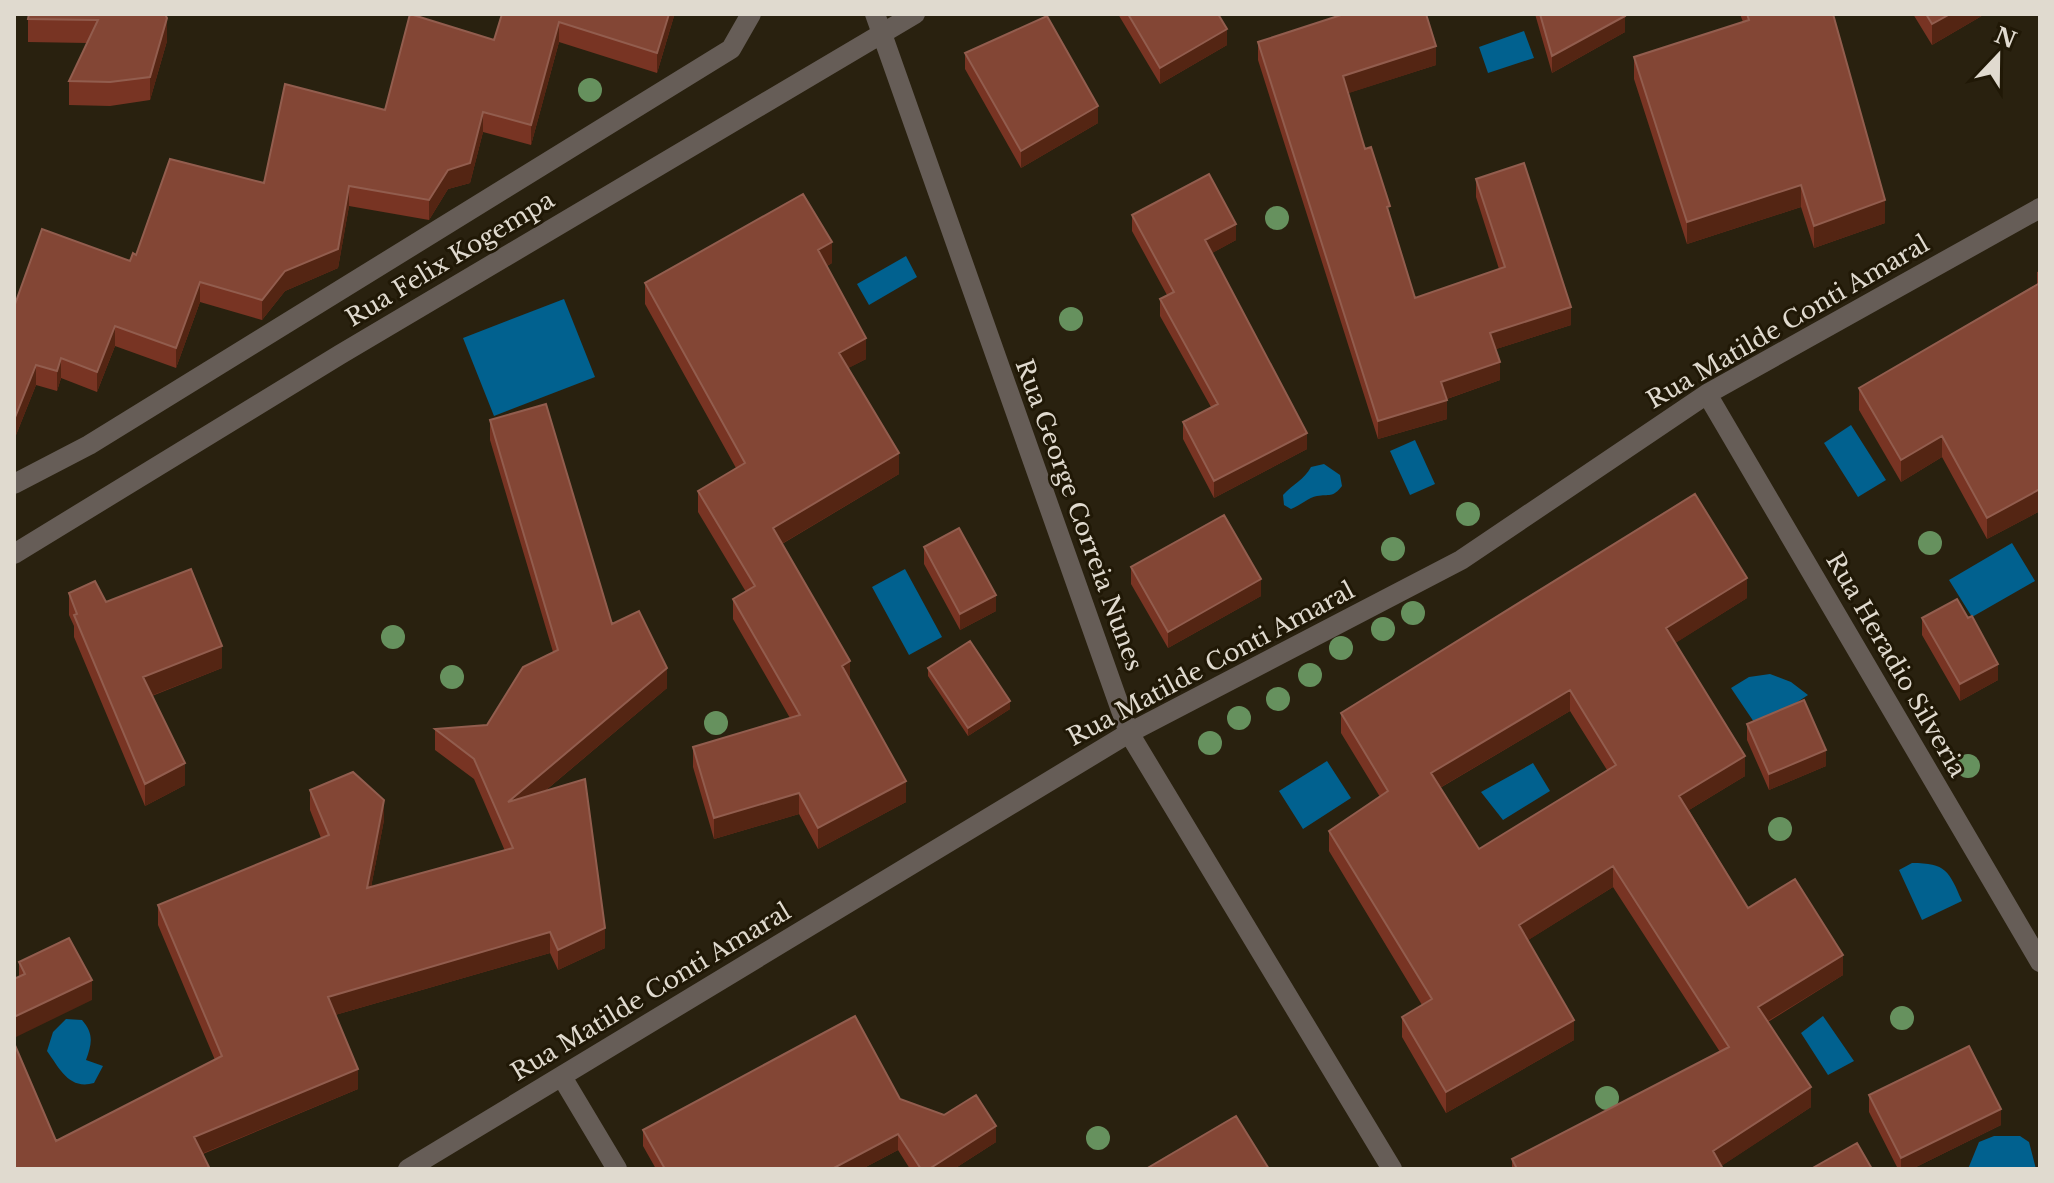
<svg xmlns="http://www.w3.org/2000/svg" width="2054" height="1183" viewBox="0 0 2054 1183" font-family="'Libre Baskerville',serif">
	<rect width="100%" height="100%" fill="#29210f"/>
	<path fill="#01618f" d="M 1524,31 L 1534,58 L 1488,73 L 1479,47 Z
		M 906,256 L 917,277 L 869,305 L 857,284 Z
		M 564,299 L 595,377 L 494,416 L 463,338 Z
		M 1851,425 L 1886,480 L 1858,497 L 1824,443 Z
		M 1415,440 L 1435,484 L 1410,495 L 1390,451 Z
		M 1324,464 L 1340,475 L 1342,486 C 1333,498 1329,494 1317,496 C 1309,497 1300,506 1291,509 L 1284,505 L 1283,495 C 1293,484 1304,480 1311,467 Z
		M 2012,543 L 2035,581 L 1972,617 L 1949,580 Z
		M 905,569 L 942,637 L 909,655 L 872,587 Z
		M 1770,674 L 1791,682 L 1808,695 L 1758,728 L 1731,688 L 1749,677 Z
		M 1327,761 L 1351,798 L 1303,829 L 1279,791 Z
		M 1533,763 L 1550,791 L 1503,820 L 1481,792 Z
		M 1912,863 C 1946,863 1949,871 1962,901 L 1922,920 L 1899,870 Z
		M 1823,1016 L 1854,1061 L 1828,1075 L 1801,1033 Z
		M 66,1019 L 82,1020 C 94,1034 92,1043 86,1060 L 103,1066 L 94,1083 C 69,1090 60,1069 47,1051 L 53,1032 Z
		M 1994,1136 L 2020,1136 L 2029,1142 L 2036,1169 L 1968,1169 L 1979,1142 Z"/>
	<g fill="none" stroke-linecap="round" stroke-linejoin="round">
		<path stroke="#665d57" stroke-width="20" d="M 875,14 L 1129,733 L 1392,1169
			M 1707,394 L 2040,962
			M 14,484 L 89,445 L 731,49 L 751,14
			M 14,554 L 341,354 L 915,14
			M 562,1077 L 617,1169
			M 408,1169 L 1129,733 L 1461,560 L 1707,394 L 2040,208"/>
	</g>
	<g fill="#66915e">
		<circle cx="590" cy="90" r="12"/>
		<circle cx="1277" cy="218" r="12"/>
		<circle cx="1071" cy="319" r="12"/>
		<circle cx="1468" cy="514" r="12"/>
		<circle cx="1930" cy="543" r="12"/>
		<circle cx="1393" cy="549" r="12"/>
		<circle cx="1413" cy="613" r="12"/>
		<circle cx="1383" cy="629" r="12"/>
		<circle cx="393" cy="637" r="12"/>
		<circle cx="1341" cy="648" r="12"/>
		<circle cx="1310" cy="675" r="12"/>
		<circle cx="452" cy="677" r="12"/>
		<circle cx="1278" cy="699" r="12"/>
		<circle cx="1239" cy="718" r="12"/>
		<circle cx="716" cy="723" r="12"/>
		<circle cx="1210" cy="743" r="12"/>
		<circle cx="1968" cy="766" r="12"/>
		<circle cx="1780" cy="829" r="12"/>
		<circle cx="1902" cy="1018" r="12"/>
		<circle cx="1607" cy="1098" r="12"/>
		<circle cx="1098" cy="1138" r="12"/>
	</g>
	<path fill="#783423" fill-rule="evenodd" d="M 165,14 L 167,41 L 150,100 L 110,106 L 69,105 L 69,81 L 88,43 L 28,42 L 28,19 Z
		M 502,14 L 674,14 L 674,16 L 657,73 L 559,42 L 531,145 L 483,132 L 470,183 L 448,189 L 429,220 L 349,206 L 338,268 L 285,291 L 262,320 L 200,302 L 176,368 L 115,346 L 97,392 L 61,378 L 57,391 L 36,385 L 14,440 L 14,307 L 130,261 L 136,255 L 264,183 L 385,110 L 494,40 Z
		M 1118,14 L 1218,14 L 1227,45 L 1160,84 Z
		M 1535,14 L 1624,14 L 1625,32 L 1552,73 Z
		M 1740,14 L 1833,14 L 1885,223 L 1814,248 L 1801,207 L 1687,244 L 1634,79 L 1634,57 L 1743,22 Z
		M 1913,14 L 1985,14 L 1932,45 Z
		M 1258,42 L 1436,65 L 1348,93 L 1365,149 L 1390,218 L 1415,298 L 1499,269 L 1476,197 L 1476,179 L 1571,325 L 1496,349 L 1500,380 L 1447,399 L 1447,419 L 1378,439 L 1258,60 Z
		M 965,53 L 1098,123 L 1021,168 L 965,69 Z
		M 1132,215 L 1236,240 L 1212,253 L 1307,449 L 1214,498 L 1183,439 L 1183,422 L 1211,407 L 1160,316 L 1160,299 L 1167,295 L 1132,231 Z
		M 832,263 L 827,266 L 866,359 L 848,368 L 899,474 L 782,544 L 850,681 L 906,802 L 818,849 L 799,814 L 714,839 L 693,767 L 693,747 L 790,718 L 733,619 L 733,599 L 746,592 L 698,512 L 698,491 L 736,468 L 645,304 L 645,283 Z
		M 2040,271 L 2040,511 L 1987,539 L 1942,457 L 1901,482 L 1859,410 L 1859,388 L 2037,284 L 2037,272 Z
		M 490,420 L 612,624 L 667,688 L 545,791 L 605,948 L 558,970 L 550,953 L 335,1015 L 358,1089 L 203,1154 L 209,1169 L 56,1141 L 215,1060 L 158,925 L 158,905 L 321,838 L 310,810 L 310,790 L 384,820 L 371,887 L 505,851 L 474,779 L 435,750 L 435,729 L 487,725 L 553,652 L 490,440 Z
		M 924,547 L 996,611 L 960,630 L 924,564 Z
		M 1131,567 L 1261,596 L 1168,648 L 1131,584 Z
		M 69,593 L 106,602 L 222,668 L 152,696 L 185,785 L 145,806 L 74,637 L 74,626 L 69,615 Z
		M 1747,598 L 1675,643 L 1745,776 L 1689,810 L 1748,908 L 1843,975 L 1768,1022 L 1811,1107 L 1721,1166 L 1723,1169 L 1512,1169 L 1512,1159 L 1720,1052 L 1613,887 L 1528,940 L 1574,1040 L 1446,1113 L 1402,1037 L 1402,1017 L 1422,1005 L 1329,851 L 1329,831 L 1380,797 L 1341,733 L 1341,713 ZM 1570,711 L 1607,770 L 1479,849 L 1440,788 Z
		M 1922,618 L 1998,680 L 1960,701 L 1922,635 Z
		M 928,668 L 1010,709 L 968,736 L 928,676 Z
		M 1747,724 L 1826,766 L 1769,790 L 1747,740 Z
		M 19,962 L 92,1000 L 19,977 Z
		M 1869,1095 L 2001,1125 L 1912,1169 L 1898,1169 L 1869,1112 Z
		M 900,1099 L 996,1142 L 954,1169 L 910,1169 L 898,1150 L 862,1169 L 656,1169 L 643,1146 L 643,1130 Z"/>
	<path fill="#542513" d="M 669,14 L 674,14 L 674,16 L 657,73 L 657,53 Z
		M 1950,14 L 1985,14 L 1932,45 L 1932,24 Z
		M 1625,16 L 1625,32 L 1552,73 L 1552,56 Z
		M 167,18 L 167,41 L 150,100 L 150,77 Z
		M 559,22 L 559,42 L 531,145 L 531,125 Z
		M 1227,29 L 1227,45 L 1160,84 L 1160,68 Z
		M 1436,46 L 1436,65 L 1343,95 L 1343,76 Z
		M 1098,106 L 1098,123 L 1021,168 L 1021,151 Z
		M 483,112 L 483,132 L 470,183 L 448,189 L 429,220 L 429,200 Z
		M 1801,185 L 1801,207 L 1687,244 L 1687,222 Z
		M 349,186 L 349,206 L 338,268 L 285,291 L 262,320 L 262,300 Z
		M 1885,200 L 1885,223 L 1814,248 L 1814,226 Z
		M 1236,224 L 1236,240 L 1205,257 L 1205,240 Z
		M 832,242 L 832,263 L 818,270 L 818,250 Z
		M 200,282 L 200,302 L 176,368 L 176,348 Z
		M 1571,307 L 1571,325 L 1490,351 L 1490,333 Z
		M 115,326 L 115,346 L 97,392 L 97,372 Z
		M 866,338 L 866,359 L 839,373 L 839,353 Z
		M 61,358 L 61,378 L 57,391 L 57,371 Z
		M 1500,362 L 1500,380 L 1441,401 L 1441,382 Z
		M 36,365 L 36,385 L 14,440 L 14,420 Z
		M 1447,400 L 1447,419 L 1378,439 L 1378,421 Z
		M 1307,433 L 1307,449 L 1214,498 L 1214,481 Z
		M 1942,436 L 1942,457 L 1901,482 L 1901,460 Z
		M 899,453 L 899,474 L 773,549 L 773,528 Z
		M 2040,489 L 2040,511 L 1987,539 L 1987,518 Z
		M 1747,578 L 1747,598 L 1666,649 L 1666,628 Z
		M 1261,579 L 1261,596 L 1168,648 L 1168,632 Z
		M 996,595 L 996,611 L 960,630 L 960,614 Z
		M 222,646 L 222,668 L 143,699 L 143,677 Z
		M 850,661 L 850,681 L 842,666 Z
		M 1998,664 L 1998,680 L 1960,701 L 1960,684 Z
		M 667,668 L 667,688 L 508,822 L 508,802 Z
		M 1570,690 L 1570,711 L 1431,793 L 1431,773 Z
		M 1010,701 L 1010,709 L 968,736 L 968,728 Z
		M 1826,750 L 1826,766 L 1769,790 L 1769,774 Z
		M 1745,756 L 1745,776 L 1679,816 L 1679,796 Z
		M 185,763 L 185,785 L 145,806 L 145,784 Z
		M 906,781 L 906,802 L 818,849 L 818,828 Z
		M 799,793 L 799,814 L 714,839 L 714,818 Z
		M 384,800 L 384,820 L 367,908 L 367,888 Z
		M 1613,866 L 1613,887 L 1519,946 L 1519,925 Z
		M 605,928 L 605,948 L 558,970 L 558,950 Z
		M 550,932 L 550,953 L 328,1017 L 328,997 Z
		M 1843,955 L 1843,975 L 1758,1027 L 1758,1007 Z
		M 92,980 L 92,1000 L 14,1038 L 14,1017 Z
		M 1574,1020 L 1574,1040 L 1446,1113 L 1446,1092 Z
		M 358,1069 L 358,1089 L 194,1157 L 194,1137 Z
		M 1811,1087 L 1811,1107 L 1717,1169 L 1713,1151 Z
		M 2001,1109 L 2001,1125 L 1912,1169 L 1901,1169 L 1901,1158 Z
		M 996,1126 L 996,1142 L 954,1169 L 929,1169 Z
		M 898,1134 L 898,1150 L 862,1169 L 832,1169 Z"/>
	<path fill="#834635" stroke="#925d4e" stroke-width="2" fill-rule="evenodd" d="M 29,14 L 165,14 L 167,18 L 150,77 L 110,82 L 69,81 L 98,20 L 28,19 Z
		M 410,14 L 494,40 L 502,14 L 669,14 L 657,53 L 559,22 L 531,125 L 483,112 L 470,163 L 448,170 L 429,200 L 349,186 L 338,249 L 285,271 L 262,300 L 200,282 L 176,348 L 115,326 L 97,372 L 61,358 L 57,371 L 36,365 L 14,420 L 14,307 L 42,229 L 130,261 L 133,253 L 136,255 L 170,159 L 264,183 L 285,84 L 385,110 Z
		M 1128,14 L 1218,14 L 1227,29 L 1160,68 Z
		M 1344,14 L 1426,14 L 1436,46 L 1343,76 L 1365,149 L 1371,147 L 1390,206 L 1387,207 L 1415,298 L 1505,267 L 1476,179 L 1524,163 L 1571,307 L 1490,333 L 1500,362 L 1441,382 L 1447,400 L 1378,421 L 1258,42 Z
		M 1540,14 L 1624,14 L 1625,16 L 1552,56 Z
		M 1747,14 L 1833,14 L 1885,200 L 1814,226 L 1801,185 L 1687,222 L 1634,57 L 1749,20 Z
		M 1926,14 L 1950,14 L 1932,24 Z
		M 1047,16 L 1098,106 L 1021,151 L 965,53 Z
		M 1209,174 L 1236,224 L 1205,240 L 1307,433 L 1214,481 L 1183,422 L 1218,404 L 1160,299 L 1174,292 L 1132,215 Z
		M 803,194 L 832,242 L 818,250 L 866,338 L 839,353 L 899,453 L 773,528 L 850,661 L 842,666 L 906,781 L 818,828 L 799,793 L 714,818 L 693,747 L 800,715 L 733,599 L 755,586 L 698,491 L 745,463 L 645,283 Z
		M 2040,283 L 2040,489 L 1987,518 L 1942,436 L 1901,460 L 1859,388 Z
		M 546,404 L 612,624 L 639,611 L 667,668 L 508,802 L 585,779 L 605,928 L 558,950 L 550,932 L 328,997 L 358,1069 L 194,1137 L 209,1167 L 205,1169 L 14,1169 L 14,1043 L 56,1141 L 222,1056 L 158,905 L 329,835 L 310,790 L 353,772 L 384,800 L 367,888 L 513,848 L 474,759 L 435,729 L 487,725 L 523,667 L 558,650 L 490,420 Z
		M 1695,494 L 1747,578 L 1666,628 L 1745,756 L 1679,796 L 1748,908 L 1795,879 L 1843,955 L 1758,1007 L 1811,1087 L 1713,1151 L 1723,1169 L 1517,1169 L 1512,1159 L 1729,1047 L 1613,866 L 1519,925 L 1574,1020 L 1446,1092 L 1402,1017 L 1432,999 L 1329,831 L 1388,791 L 1341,713 ZM 1570,690 L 1616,765 L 1479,849 L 1431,773 Z
		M 1224,515 L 1261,579 L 1168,632 L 1131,567 Z
		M 959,528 L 996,595 L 960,614 L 924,547 Z
		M 191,569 L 222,646 L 143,677 L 185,763 L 145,784 L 74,615 L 77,614 L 69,593 L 95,581 L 106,602 Z
		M 1957,599 L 1968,618 L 1972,616 L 1998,664 L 1960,684 L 1922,618 Z
		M 970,641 L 1010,701 L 968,728 L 928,668 Z
		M 1804,700 L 1826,750 L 1769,774 L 1747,724 Z
		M 69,938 L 92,980 L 14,1017 L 14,979 L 25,974 L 19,962 Z
		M 855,1016 L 900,1099 L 944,1115 L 976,1095 L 996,1126 L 929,1169 L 921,1169 L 898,1134 L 832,1169 L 665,1169 L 643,1130 Z
		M 1969,1046 L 2001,1109 L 1901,1158 L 1869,1095 Z
		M 1236,1116 L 1269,1169 L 1146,1169 Z
		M 1857,1143 L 1872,1169 L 1811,1169 Z"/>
	<g text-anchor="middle" stroke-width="6" stroke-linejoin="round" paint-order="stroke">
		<g font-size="24" fill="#e0dacf" stroke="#201806">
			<text transform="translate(450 259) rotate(-31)" y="8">Rua Felix Kogempa</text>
			<text transform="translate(1788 322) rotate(-30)" y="8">Rua Matilde Conti Amaral</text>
			<text transform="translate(1079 515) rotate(70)" y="8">Rua George Correia Nunes</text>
			<text transform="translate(1211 664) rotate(-28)" y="8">Rua Matilde Conti Amaral</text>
			<text transform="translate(1896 665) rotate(60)" y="8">Rua Heradio Silveria</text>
			<text transform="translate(651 992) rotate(-31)" y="8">Rua Matilde Conti Amaral</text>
		</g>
	</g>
	<rect width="2054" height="1183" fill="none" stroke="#e0dacf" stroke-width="32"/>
	<g transform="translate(1998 56) rotate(22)" stroke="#201806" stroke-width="6" paint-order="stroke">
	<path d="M0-6L14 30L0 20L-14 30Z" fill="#e0dacf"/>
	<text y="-12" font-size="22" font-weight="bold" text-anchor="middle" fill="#e0dacf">N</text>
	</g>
</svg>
